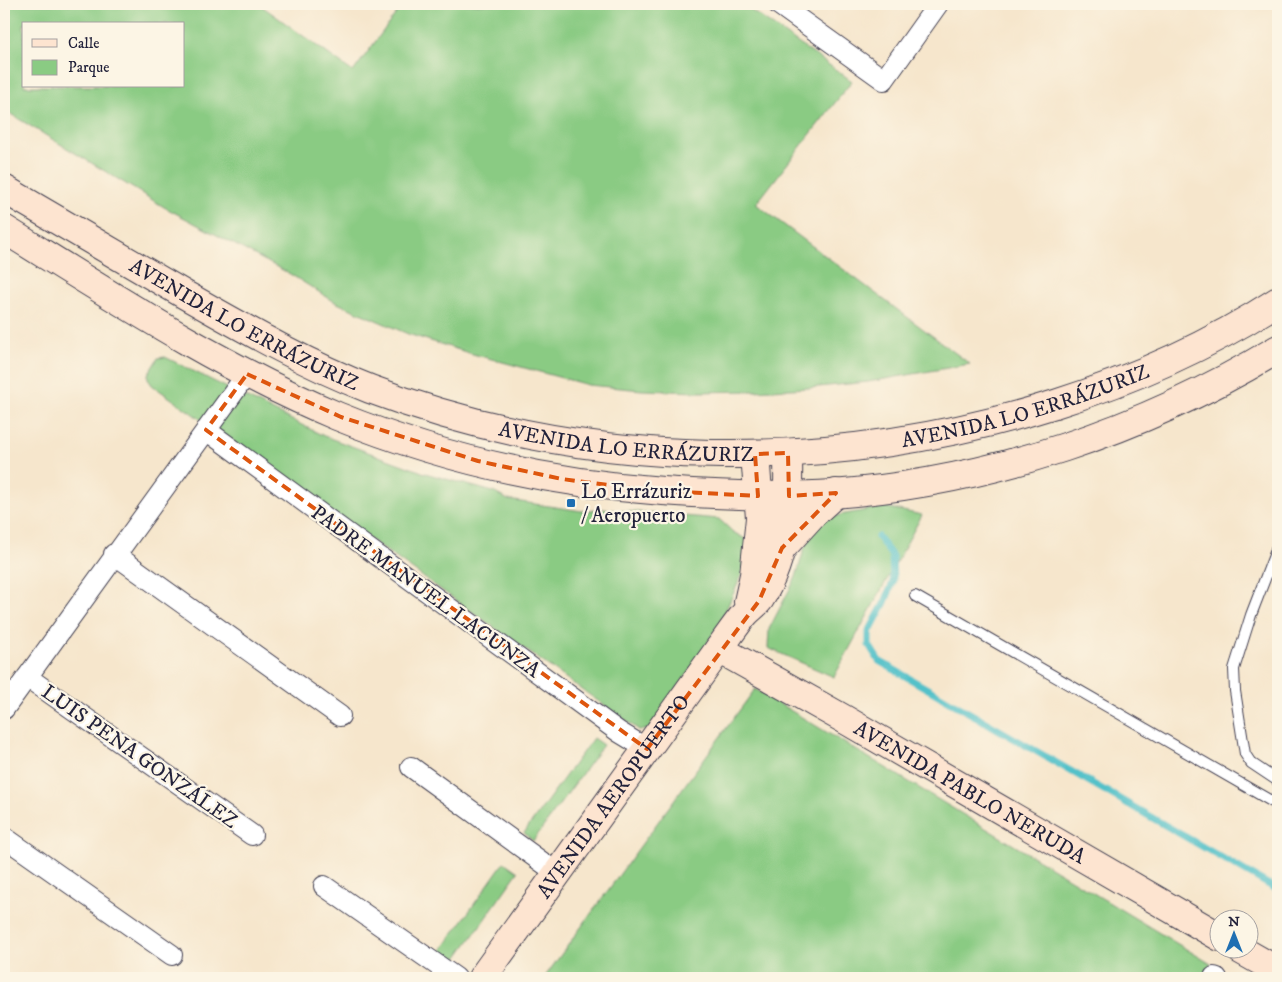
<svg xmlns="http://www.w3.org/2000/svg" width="1282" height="982" viewBox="0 0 1282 982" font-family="'IM FELL DW Pica',serif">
	<rect width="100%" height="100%" fill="#fcf5e5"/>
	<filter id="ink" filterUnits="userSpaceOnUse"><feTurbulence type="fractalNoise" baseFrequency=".02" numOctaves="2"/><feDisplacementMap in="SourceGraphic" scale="10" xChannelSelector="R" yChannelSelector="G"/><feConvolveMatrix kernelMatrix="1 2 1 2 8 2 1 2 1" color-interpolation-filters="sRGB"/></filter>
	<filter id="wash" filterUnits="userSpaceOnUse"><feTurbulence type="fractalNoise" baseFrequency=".0096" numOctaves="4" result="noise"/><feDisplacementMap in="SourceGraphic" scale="20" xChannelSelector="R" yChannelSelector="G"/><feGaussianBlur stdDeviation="1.12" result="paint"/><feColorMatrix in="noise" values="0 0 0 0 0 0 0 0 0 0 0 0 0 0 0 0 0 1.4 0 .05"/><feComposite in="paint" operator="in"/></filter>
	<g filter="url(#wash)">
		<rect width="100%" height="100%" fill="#f6e6cc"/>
		<path fill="#8acb83" stroke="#56765f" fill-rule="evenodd" d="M 4,4 L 259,4 L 353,72 L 403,4 L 742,4 L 852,81 L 756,204 L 970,364 L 868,382 L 808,388 L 753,391 L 697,392 L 642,390 L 588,385 L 469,353 L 408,334 L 335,302 L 290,274 L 164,207 L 4,110 ZM 24,24 L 184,24 L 184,86 L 24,86 Z
			M 165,357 L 324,436 L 425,473 L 493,492 L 508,500 L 582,511 L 602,509 L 719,519 L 733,532 L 749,541 L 743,572 L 722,619 L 693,666 L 649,730 L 639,730 L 152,385 L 148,379 L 148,374 L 158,358 Z
			M 884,507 L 922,515 L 834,677 L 768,648 L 769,629 L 796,577 L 808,536 L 815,523 L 840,515 Z
			M 755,689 L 1211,964 L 1202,977 L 1204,978 L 544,978 Z
			M 593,738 L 603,745 L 533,841 L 524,833 Z
			M 504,862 L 518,872 L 455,961 L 441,951 Z"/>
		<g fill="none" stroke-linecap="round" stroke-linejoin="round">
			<path stroke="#53c1c9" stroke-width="7" d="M 878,537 L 892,556 L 893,582 L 885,602 L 869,632 L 869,645 L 879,661 L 1278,890"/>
		</g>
	</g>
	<g filter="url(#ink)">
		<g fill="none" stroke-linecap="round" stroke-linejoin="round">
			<g stroke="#423f51" stroke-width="12">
				<path id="lane" d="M 1278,545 L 1251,615 L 1234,669 L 1235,691 L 1245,754 L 1251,763 L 1278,781
					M 915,596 L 1278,805"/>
			</g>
			<g stroke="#423f51" stroke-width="22">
				<path id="street" d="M 778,4 L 884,80 L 938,4
					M 206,430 L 619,732 L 647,749
					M 114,554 L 340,716
					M 27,677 L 252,835
					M 4,709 L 247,374
					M 411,767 L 557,873
					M 4,837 L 172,955
					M 324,886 L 456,978
					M 1214,977 L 1217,978"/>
			</g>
			<g stroke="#423f51" stroke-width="30">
				<g id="secondary">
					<path id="s1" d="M 4,189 C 65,225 126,260 187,296 C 247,330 306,364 370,389 C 589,472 833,474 1055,404 C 1134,379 1209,346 1278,301"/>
					<path d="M 4,229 C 112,296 220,367 337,416 C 440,458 552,483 663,491 C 719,495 777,498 833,494 C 990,482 1144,430 1278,349"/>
					<path d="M 782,548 L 814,513 L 836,493"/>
					<path d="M 748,602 L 754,575 L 760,518 L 755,454"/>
					<path id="s2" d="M 719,649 L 844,719 L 1220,937"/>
					<path d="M 1241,950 L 1278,971"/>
					<path id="s3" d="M 482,978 L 719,649 C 727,638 735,626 744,615 C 749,609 756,605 760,599 C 788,555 789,503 788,453"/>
				</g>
			</g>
			<use href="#lane" stroke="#fff" stroke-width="10"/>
			<use href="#street" stroke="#fff" stroke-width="20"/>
			<use href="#secondary" stroke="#fde4d0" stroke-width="28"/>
		</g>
	</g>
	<path fill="none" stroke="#de560e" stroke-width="4" stroke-dasharray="10 6" stroke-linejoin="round" d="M 247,374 L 341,417 L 478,461 L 562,479 L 646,490 L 758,496 L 755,454 L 788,453 L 789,496 L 836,493 L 782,548 L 759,601 L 647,749 L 206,430 Z"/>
	<rect fill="#1f6fb2" stroke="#fcf5e5" stroke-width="2" x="566" y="498" width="10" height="10" rx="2.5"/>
	<g text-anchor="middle" stroke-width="4.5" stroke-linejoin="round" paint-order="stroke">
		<g font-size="21" fill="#22223b" stroke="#fcf5e5">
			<text dy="7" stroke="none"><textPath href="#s1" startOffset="276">AVENIDA LO ERRÁZURIZ</textPath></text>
			<text dy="7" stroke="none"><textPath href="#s1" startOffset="1086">AVENIDA LO ERRÁZURIZ</textPath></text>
			<text dy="7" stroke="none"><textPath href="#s1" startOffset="681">AVENIDA LO ERRÁZURIZ</textPath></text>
			<text transform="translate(426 591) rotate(36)" y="7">PADRE MANUEL LACUNZA</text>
			<text transform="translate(140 756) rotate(35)" y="7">LUIS PENA GONZÁLEZ</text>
			<text dy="7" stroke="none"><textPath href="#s2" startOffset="289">AVENIDA PABLO NERUDA</textPath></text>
			<text dy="7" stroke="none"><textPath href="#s3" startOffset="224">AVENIDA AEROPUERTO</textPath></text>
		</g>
		<g font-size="21" fill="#22223b" stroke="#fcf5e5" text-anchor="start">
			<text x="581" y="498">Lo Errázuriz<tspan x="581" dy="24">/ Aeropuerto</tspan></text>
		</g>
	</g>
	<rect width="1282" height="982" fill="none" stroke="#fcf5e5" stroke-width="20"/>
	<rect x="22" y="22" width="162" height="65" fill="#fcf5e5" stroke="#a5a1a1"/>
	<rect x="32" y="39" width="25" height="8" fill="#fde4d0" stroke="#a5a1a1"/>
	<text x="68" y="48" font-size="15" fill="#22223b">Calle</text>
	<rect x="32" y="60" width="25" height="15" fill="#8acb83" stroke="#a5a1a1"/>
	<text x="68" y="72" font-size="15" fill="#22223b">Parque</text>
	<g transform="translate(1234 934)"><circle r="24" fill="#fcf5e5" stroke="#a5a1a1"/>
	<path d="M0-4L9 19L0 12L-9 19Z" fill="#1f6fb2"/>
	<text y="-8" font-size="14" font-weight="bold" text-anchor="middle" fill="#22223b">N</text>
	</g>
</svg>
